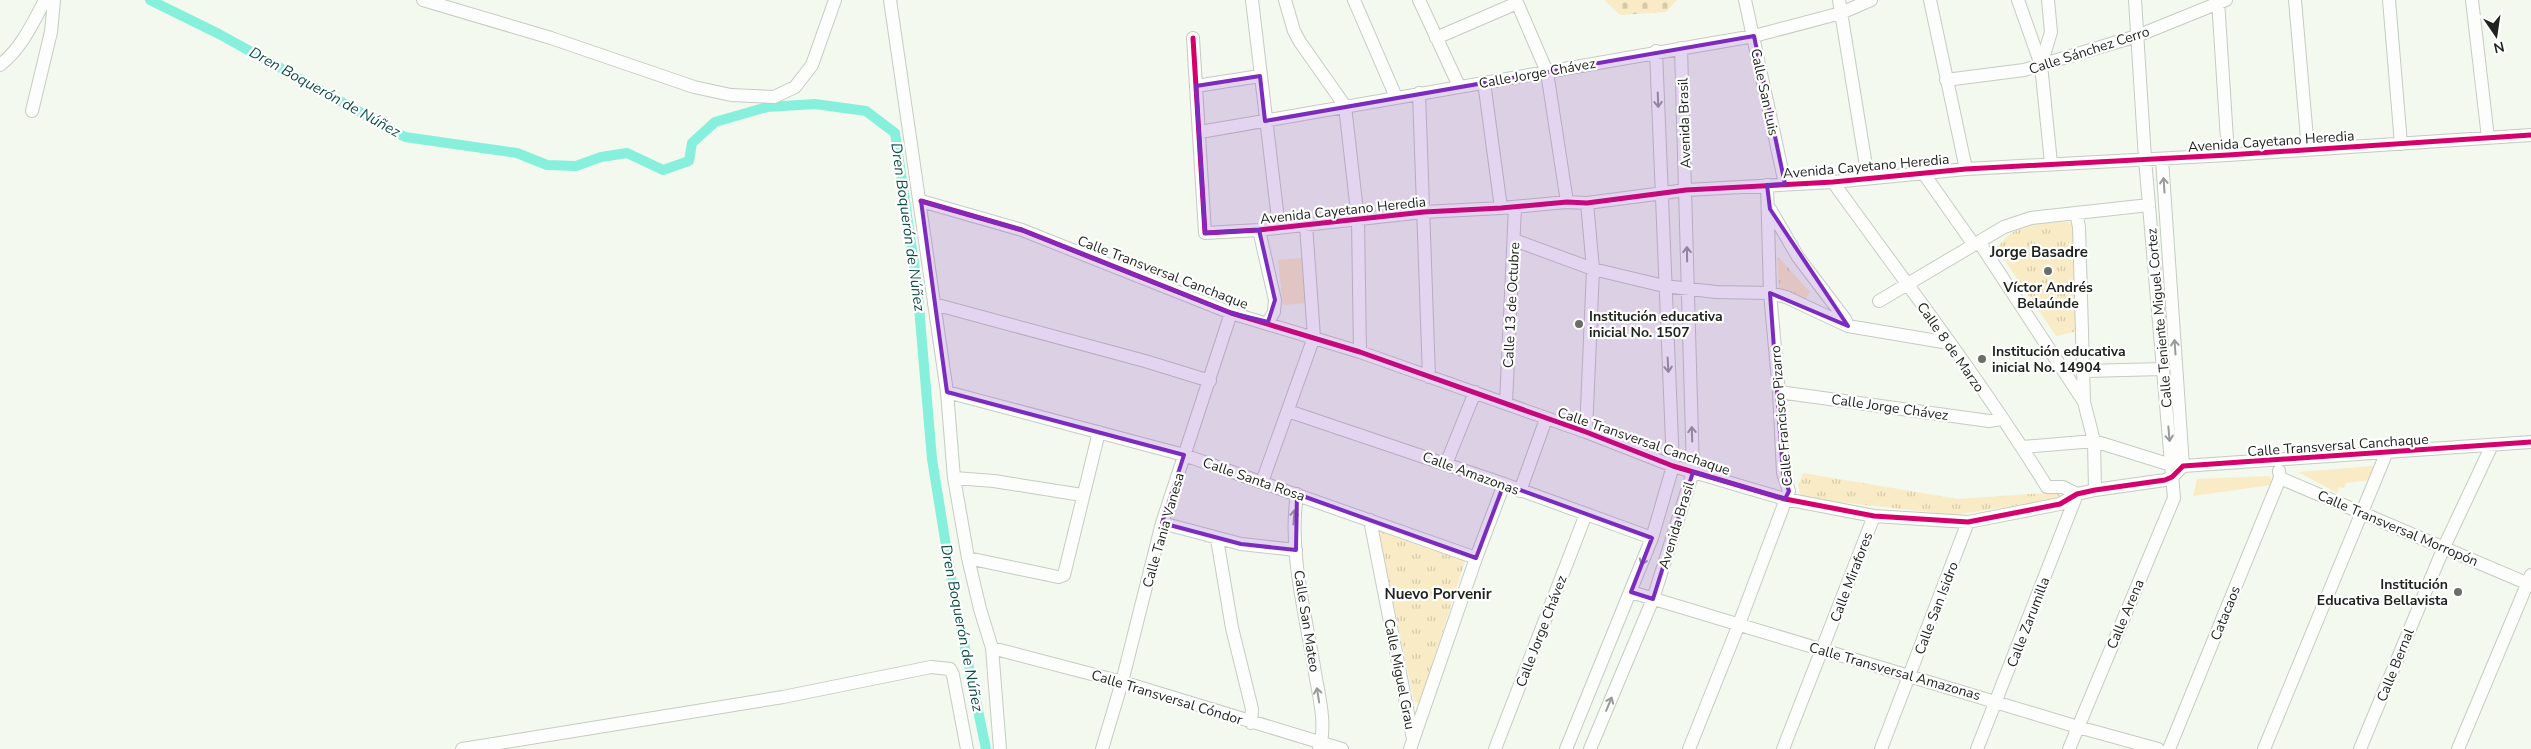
<svg xmlns="http://www.w3.org/2000/svg" width="2531" height="749" viewBox="0 0 2531 749" font-family="'Nunito Sans',sans-serif">
	<defs>
		<pattern id="cemetery-stones" width="16" height="16" patternUnits="userSpaceOnUse" patternTransform="scale(1.25)"><rect width="16" height="16" fill="#f9ebc5"/><path d="M2 7V4a2 2 0 0 1 4 0v3zM10 15v-3a2 2 0 0 1 4 0v3z" fill="#d5c9a9"/></pattern>
		<pattern id="park-tufts" width="24" height="20" patternUnits="userSpaceOnUse" patternTransform="scale(1.25)"><rect width="24" height="20" fill="#f9ebc5"/><path d="M3 7l-1-3M5 7V3M7 7l1-3M15 17l-1-3M17 17v-4M19 17l1-3" fill="none" stroke="#d5c9a9"/></pattern>
	</defs>
	<rect width="100%" height="100%" fill="#f3f9ee"/>
	<path fill="#f9ebc5" d="M 1302,258 L 1307,303 L 1283,305 L 1278,260 Z
		M 2373,466 L 2370,480 L 2346,483 L 2344,488 L 2339,487 L 2337,493 L 2298,472 Z
		M 2267,476 L 2271,477 L 2271,485 L 2193,496 L 2197,479 Z"/>
	<path fill="url(#cemetery-stones)" d="M 1604,0 L 1677,0 L 1666,12 L 1620,15 Z"/>
	<path fill="url(#park-tufts)" d="M 2069,222 L 2076,229 L 2078,331 L 2056,336 L 1997,249 C 2012,223 2042,223 2069,222 Z
		M 1777,258 L 1779,258 L 1810,292 L 1804,302 L 1779,288 Z
		M 1803,473 L 1958,499 L 2060,492 L 2060,498 L 1955,515 L 1804,498 L 1801,496 L 1798,486 Z
		M 1378,527 L 1466,558 L 1420,703 L 1414,702 Z"/>
	<g fill="none" stroke-linecap="round" stroke-linejoin="round">
		<path stroke="#86f0dc" stroke-width="10" d="M 150,0 L 219,34 L 405,137 L 517,153 L 547,165 L 576,166 L 601,157 L 627,153 L 663,170 L 689,161 L 692,143 L 715,122 L 767,107 L 815,104 L 866,111 L 895,133 L 917,284 L 932,459 L 954,595 L 986,749"/>
		<g stroke="#c6cbc3" stroke-width="14">
			<path id="minor" d="M 423,0 L 551,38 L 694,87 L 731,95 L 774,97 L 795,87 L 812,65 L 835,0
				M 890,0 L 947,392 L 954,478 L 968,558 L 980,609 L 992,648 L 1000,749
				M 1252,0 L 1279,228
				M 1285,0 L 1294,31 L 1300,42 L 1345,106 L 1358,220 L 1360,352
				M 1354,0 L 1396,97
				M 1419,0 L 1459,86
				M 1516,0 L 1547,72 L 1567,202
				M 1745,0 L 1785,184
				M 1839,0 L 1868,178
				M 1930,0 L 1966,169
				M 2018,0 L 2041,65 L 2051,163
				M 2218,0 L 2228,155
				M 2295,0 L 2308,150
				M 2389,0 L 2401,144
				M 2472,0 L 2488,138
				M 1193,38 L 1205,233 L 1259,230 L 1424,212 L 1501,208 L 1567,202 L 1587,203 L 1686,190 L 1833,182 L 1966,169 L 2228,155 L 2531,135
				M 1436,38 L 1517,3
				M 0,65 C 21,49 33,23 45,0
				M 2041,65 L 2051,32 L 2048,0
				M 1946,80 L 2024,70 L 2137,36 L 2226,0
				M 1484,82 L 1501,208
				M 1196,86 L 1260,76
				M 1419,93 L 1429,377
				M 32,111 L 51,32 L 54,0
				M 1200,132 L 1754,36 L 1841,13 L 1871,0
				M 1924,174 L 1974,245
				M 1833,182 C 1905,282 1982,382 2047,487 L 2063,487 L 2077,494 L 1977,749
				M 921,201 L 1022,230 L 1231,313 L 1360,352 L 1586,432 L 1673,466 L 1785,499 L 1874,516 L 1968,522 L 2060,504 L 2077,494 L 2095,490 L 2165,480 L 2172,477 L 2183,466 L 2531,442
				M 1770,209 L 1798,257 L 1845,319 L 1848,326
				M 2076,213 L 2079,227 L 2084,402 L 2094,441 L 2095,490
				M 1259,230 L 1275,300 L 1274,312 L 1268,322
				M 1514,240 L 1593,269 L 1664,286 L 1716,292 L 1770,293 L 1786,297 L 1848,326 L 1949,343
				M 1979,242 L 2084,402
				M 1879,301 L 2004,227 L 2031,218 L 2149,205
				M 934,304 L 1145,361 L 1210,381
				M 2085,371 L 2163,369
				M 947,392 L 1184,455 L 1476,558
				M 1779,392 L 1989,421 L 2001,419
				M 1506,403 L 1515,207
				M 1288,411 L 1504,484 L 1652,538
				M 1586,432 L 1593,269 L 1587,203
				M 2022,447 L 2094,441 L 2171,465 L 2183,466 L 2162,159
				M 1446,464 L 1475,392
				M 2279,471 L 2280,478 L 2531,585
				M 954,478 L 994,481 L 1082,495
				M 1262,482 L 1314,337 L 1306,225
				M 1520,491 L 1546,419
				M 1297,494 C 1288,552 1306,615 1315,673 C 1319,696 1327,726 1319,749
				M 1370,520 L 1413,739
				M 1162,523 L 1241,544 L 1296,550
				M 1217,539 L 1232,628 L 1252,709 L 1251,723
				M 968,558 L 1058,577 L 1064,575 L 1099,432
				M 1631,592 L 2078,727 L 2158,749
				M 992,648 L 1122,682 L 1342,749
				M 462,749 L 783,697 L 931,667 L 950,669 L 953,675 L 967,749
				M 1102,749 L 1122,682 L 1162,523 L 1231,313
				M 1410,749 L 1476,558 L 1504,484
				M 1495,749 L 1586,514
				M 1566,749 L 1652,538 L 1673,466 L 1656,51
				M 1590,749 L 1653,599 L 1693,472 L 1681,48
				M 1689,749 L 1739,624 L 1789,491 L 1783,473 L 1779,392 L 1770,293 L 1767,185
				M 1783,749 L 1874,516
				M 1881,749 L 1968,522
				M 2069,749 L 2174,498 L 2145,159 L 2135,0
				M 2169,749 L 2280,478
				M 2264,749 L 2386,454
				M 2360,749 L 2444,547 L 2492,445
				M 2458,749 L 2531,575"/>
		</g>
		<use href="#minor" stroke="#fdfefc" stroke-width="12"/>
		<g stroke="#fff" stroke-width="8">
			<path id="cycleway" d="M 1193,38 L 1205,233 L 1259,230 L 1424,212 L 1501,208 L 1567,202 L 1587,203 L 1686,190 L 1833,182 L 1966,169 L 2228,155 L 2531,135
				M 921,201 L 1022,230 L 1231,313 L 1360,352 L 1586,432 L 1673,466 L 1785,499 L 1874,516 L 1968,522 L 2060,504 L 2077,494 L 2095,490 L 2165,480 L 2172,477 L 2183,466 L 2531,442"/>
		</g>
		<use href="#cycleway" stroke="#d6006c" stroke-width="5"/>
	</g>
	<defs><path id="oneway-shaft" d="M-6 0H5M1.5-3L5.5 0L1.5 3" fill="none" stroke-width="1.6" stroke-linecap="round" stroke-linejoin="round" transform="scale(1.25)"/></defs>
	<g stroke="#999b98">
		<use href="#oneway-shaft" transform="translate(1658 100) rotate(88)"/>
		<use href="#oneway-shaft" transform="translate(2164 185) rotate(-94)"/>
		<use href="#oneway-shaft" transform="translate(1687 254) rotate(-91)"/>
		<use href="#oneway-shaft" transform="translate(2175 347) rotate(-94)"/>
		<use href="#oneway-shaft" transform="translate(1668 365) rotate(87)"/>
		<use href="#oneway-shaft" transform="translate(1692 434) rotate(-92)"/>
		<use href="#oneway-shaft" transform="translate(2169 434) rotate(85)"/>
		<use href="#oneway-shaft" transform="translate(1294 517) rotate(-86)"/>
		<use href="#oneway-shaft" transform="translate(1644 558) rotate(111)"/>
		<use href="#oneway-shaft" transform="translate(1318 695) rotate(-99)"/>
		<use href="#oneway-shaft" transform="translate(1609 704) rotate(-67)"/>
	</g>
	<path fill="#7b2cbf" fill-opacity="0.2" stroke="#7b2cbf" stroke-width="4" stroke-linejoin="round" d="M 1754,36 L 1785,184 L 1767,185 L 1770,209 L 1848,326 L 1770,293 L 1783,473 L 1789,491 L 1785,499 L 1693,472 L 1653,599 L 1631,592 L 1652,538 L 1504,484 L 1476,558 L 1297,494 L 1296,550 L 1241,544 L 1162,523 L 1184,455 L 947,392 L 921,201 L 1022,230 L 1231,313 L 1268,322 L 1275,300 L 1259,230 L 1205,233 L 1196,86 L 1260,76 L 1265,121 Z"/>
	<g fill="#696e66" stroke="#fff" stroke-width="2">
		<circle cx="2048" cy="271" r="5"/>
		<circle cx="1579" cy="324" r="5"/>
		<circle cx="1982" cy="359" r="5"/>
		<circle cx="2458" cy="592" r="5"/>
	</g>
	<g text-anchor="middle" stroke-width="4.5" stroke-linejoin="round" paint-order="stroke">
		<g font-size="14" fill="#1f231d" stroke="#fff">
			<text transform="translate(2089 50) rotate(-18)" y="5">Calle Sánchez Cerro</text>
			<text transform="translate(1537 73) rotate(-10)" y="5">Calle Jorge Chávez</text>
			<text transform="translate(1765 92) rotate(78)" y="5">Calle San Luis</text>
			<text transform="translate(1684 123) rotate(-92)" y="5">Avenida Brasil</text>
			<text transform="translate(2271 141) rotate(-4)" y="5">Avenida Cayetano Heredia</text>
			<text transform="translate(1866 166) rotate(-5)" y="5">Avenida Cayetano Heredia</text>
			<text transform="translate(1343 210) rotate(-6)" y="5">Avenida Cayetano Heredia</text>
			<text transform="translate(1163 272) rotate(21)" y="5">Calle Transversal Canchaque</text>
			<text transform="translate(1511 305) rotate(-87)" y="5">Calle 13 de Octubre</text>
			<text transform="translate(2159 318) rotate(-95)" y="5">Calle Teniente Miguel Cortez</text>
			<text transform="translate(1951 347) rotate(55)" y="5">Calle 8 de Marzo</text>
			<text transform="translate(1890 407) rotate(8)" y="5">Calle Jorge Chávez</text>
			<text transform="translate(1781 416) rotate(-95)" y="5">Calle Francisco Pizarro</text>
			<text transform="translate(1644 441) rotate(19)" y="5">Calle Transversal Canchaque</text>
			<text transform="translate(2338 445) rotate(-4)" y="5">Calle Transversal Canchaque</text>
			<text transform="translate(1471 473) rotate(20)" y="5">Calle Amazonas</text>
			<text transform="translate(1254 479) rotate(19)" y="5">Calle Santa Rosa</text>
			<text transform="translate(1676 525) rotate(-73)" y="5">Avenida Brasil</text>
			<text transform="translate(2398 528) rotate(23)" y="5">Calle Transversal Morropón</text>
			<text transform="translate(1163 530) rotate(-74)" y="5">Calle Tania Vanesa</text>
			<text transform="translate(1851 577) rotate(-69)" y="5">Calle Mirafores</text>
			<text transform="translate(1936 608) rotate(-69)" y="5">Calle San Isidro</text>
			<text transform="translate(2225 613) rotate(-68)" y="5">Catacaos</text>
			<text transform="translate(2125 614) rotate(-67)" y="5">Calle Arena</text>
			<text transform="translate(1307 621) rotate(81)" y="5">Calle San Mateo</text>
			<text transform="translate(2028 622) rotate(-69)" y="5">Calle Zarumilla</text>
			<text transform="translate(1541 631) rotate(-69)" y="5">Calle Jorge Chávez</text>
			<text transform="translate(2395 665) rotate(-68)" y="5">Calle Bernal</text>
			<text transform="translate(1895 671) rotate(16)" y="5">Calle Transversal Amazonas</text>
			<text transform="translate(1400 674) rotate(79)" y="5">Calle Miguel Grau</text>
			<text transform="translate(1167 697) rotate(17)" y="5">Calle Transversal Cóndor</text>
		</g>
		<g font-size="14" font-weight="bold" fill="#1f231d" stroke="#fff" text-anchor="start">
			<text x="2048" y="292" text-anchor="middle">Víctor Andrés<tspan x="2048" dy="16">Belaúnde</tspan></text>
			<text x="1589" y="321">Institución educativa<tspan x="1589" dy="16">inicial No. 1507</tspan></text>
			<text x="1992" y="356">Institución educativa<tspan x="1992" dy="16">inicial No. 14904</tspan></text>
			<text x="2448" y="589" text-anchor="end">Institución<tspan x="2448" dy="16">Educativa Bellavista</tspan></text>
		</g>
		<g font-size="15" font-style="italic" fill="#0e4f46" stroke="#fff">
			<text transform="translate(325 92) rotate(29)" y="5">Dren Boquerón de Núñez</text>
			<text transform="translate(908 227) rotate(82)" y="5">Dren Boquerón de Núñez</text>
			<text transform="translate(962 628) rotate(79)" y="5">Dren Boquerón de Núñez</text>
		</g>
		<g font-size="15" font-weight="bold" fill="#1f231d" stroke="#fff">
			<text x="2039" y="257">Jorge Basadre</text>
			<text x="1438" y="599">Nuevo Porvenir</text>
		</g>
	</g>
	<g transform="translate(2496 35) rotate(167)" stroke="#ffffff" stroke-width="4" paint-order="stroke">
	<path d="M0-4L9 19L0 12L-9 19Z" fill="#1f231d"/>
	<text y="-8" font-size="14" font-weight="bold" text-anchor="middle" fill="#1f231d">N</text>
	</g>
</svg>
